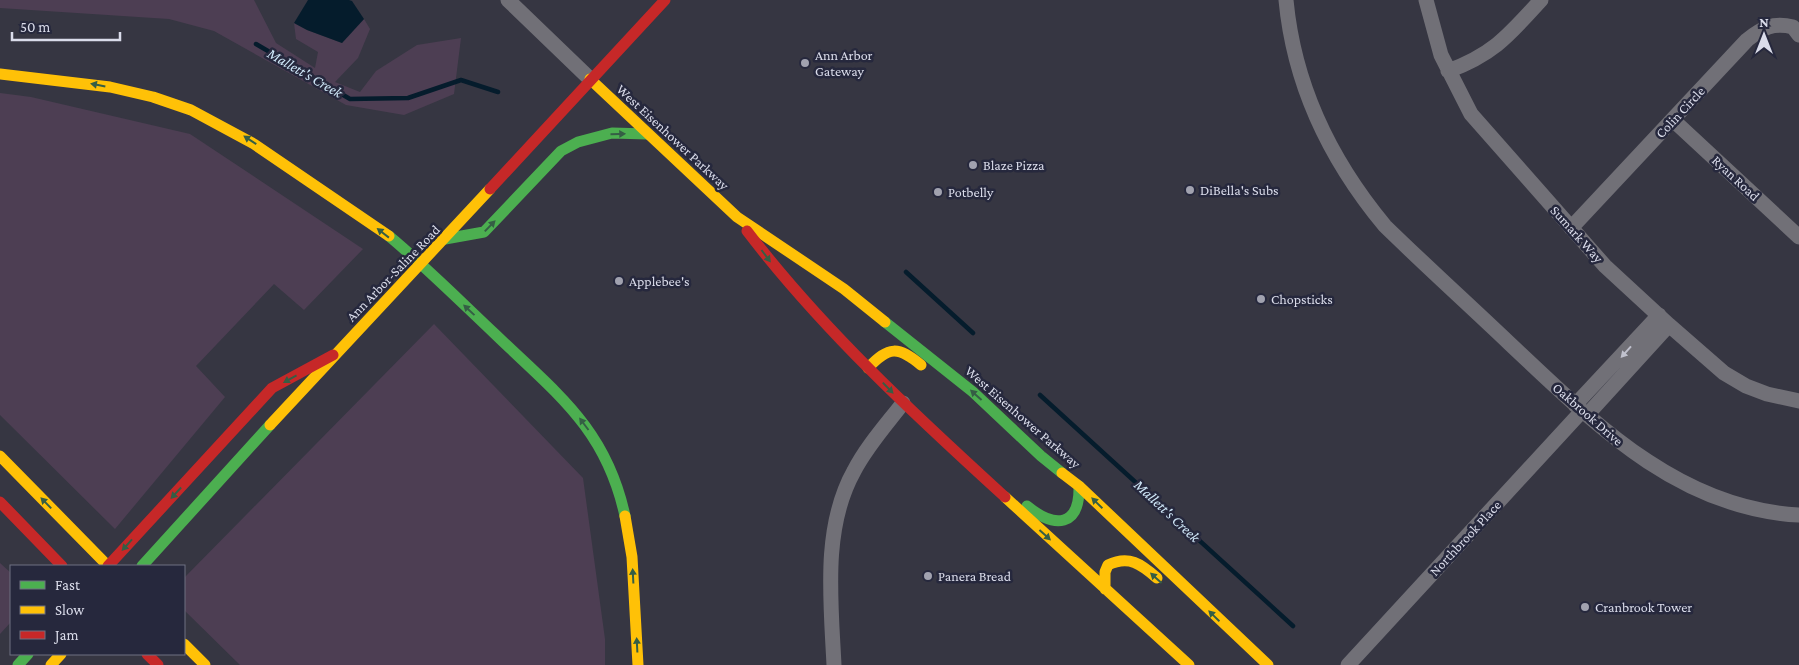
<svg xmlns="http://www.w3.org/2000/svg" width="1799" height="665" viewBox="0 0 1799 665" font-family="'Crimson Pro',serif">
	<rect width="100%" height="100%" fill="#363642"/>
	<path fill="#4d3e53" d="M 0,0 L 254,0 L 276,43 L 315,68 L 318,52 L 296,39 L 294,23 L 307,30 L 342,43 L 364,19 L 370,29 L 358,58 L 335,82 L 360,92 L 376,71 L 417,45 L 461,38 L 454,94 L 404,115 L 346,105 L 214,31 L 169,19 L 0,8 Z
		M 0,93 L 31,97 L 190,134 L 363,249 L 304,310 L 274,284 L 196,366 L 225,397 L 115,529 L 0,415 Z
		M 434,324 L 583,478 L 605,639 L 605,665 L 240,665 L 184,610 L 184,578 Z
		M 0,563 L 11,573 L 11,622 L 0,634 Z"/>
	<path fill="#051c2c" d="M 308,0 L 349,0 L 352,1 L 364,19 L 342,43 L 307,30 L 294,23 Z"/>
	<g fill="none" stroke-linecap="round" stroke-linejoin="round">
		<path stroke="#051c2c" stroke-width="4.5" d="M 256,44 L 350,99 L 408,98 L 461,80 L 498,92
			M 906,272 L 973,333
			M 1040,395 L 1293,626"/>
		<path stroke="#717077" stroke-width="15" d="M 508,0 L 590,79
			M 1286,0 C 1294,85 1331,161 1385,226 C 1426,266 1468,304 1509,343 C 1592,421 1678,509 1799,515
			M 1426,0 L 1441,55 L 1471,114 L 1605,266 L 1669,325 L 1724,373 L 1746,386 L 1767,394 L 1799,401
			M 1448,71 C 1494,54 1509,35 1541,0
			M 1673,120 L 1799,237
			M 1571,228 L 1747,40 C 1762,28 1773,22 1793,27 L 1799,35
			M 1575,405 L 1659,315
			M 1587,415 L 1669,325
			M 834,665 C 831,602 822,528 854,471 C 867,446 886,425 903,403
			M 1348,665 L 1582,411"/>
		<path stroke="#4caf50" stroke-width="11" d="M 389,236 C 426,267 460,301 495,334 C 556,393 606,428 625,516
			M 445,239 L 484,232 L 561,151 L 578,142 L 612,133 L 648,134
			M 885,322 L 973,392 L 1041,456 L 1062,473
			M 1027,506 C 1055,529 1080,527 1079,486
			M 142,566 L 270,425
			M 18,665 L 28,654"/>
		<path stroke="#ffc107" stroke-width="11" d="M 0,74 L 110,87 L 153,97 L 191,110 L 254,144 L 389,236
			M 590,79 L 737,217 L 844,289 L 885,322
			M 868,368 C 889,346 898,346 921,365
			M 270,425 L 490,189
			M 0,456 L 108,566
			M 1062,473 L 1079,486 L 1268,665
			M 1005,497 L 1189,665
			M 625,516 L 632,557 L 638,665
			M 1105,589 L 1105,572 L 1108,565 C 1129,555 1141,564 1157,578
			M 184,644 L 205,665
			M 51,665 L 61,654"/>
		<path stroke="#c62828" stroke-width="11" d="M 490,189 L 665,0
			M 747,231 C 822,329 914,414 1005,497
			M 0,502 L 62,566
			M 108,566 L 272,388 L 333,355
			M 147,654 L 158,665"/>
	</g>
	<defs><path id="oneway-solid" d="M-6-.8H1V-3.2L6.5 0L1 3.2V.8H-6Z" transform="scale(1.25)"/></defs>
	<g fill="#355e45">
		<use href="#oneway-solid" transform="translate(98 85) rotate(-169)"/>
		<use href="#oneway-solid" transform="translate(618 134) rotate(-2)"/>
		<use href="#oneway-solid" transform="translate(250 140) rotate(-147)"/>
		<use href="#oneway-solid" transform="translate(490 226) rotate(-46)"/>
		<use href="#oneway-solid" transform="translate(383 233) rotate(-142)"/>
		<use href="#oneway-solid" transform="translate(766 256) rotate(53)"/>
		<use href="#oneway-solid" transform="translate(469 310) rotate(-137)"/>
		<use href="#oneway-solid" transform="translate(290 379) rotate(151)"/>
		<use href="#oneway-solid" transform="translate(888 388) rotate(46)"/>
		<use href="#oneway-solid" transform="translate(976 395) rotate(-138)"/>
		<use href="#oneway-solid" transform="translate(584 424) rotate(-127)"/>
		<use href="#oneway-solid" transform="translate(176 493) rotate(133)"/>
		<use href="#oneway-solid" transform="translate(46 503) rotate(-134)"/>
		<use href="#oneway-solid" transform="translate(1097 503) rotate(-136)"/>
		<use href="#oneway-solid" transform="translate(1045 535) rotate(42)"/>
		<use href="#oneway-solid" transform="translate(127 545) rotate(132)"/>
		<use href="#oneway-solid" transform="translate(633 576) rotate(-93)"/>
		<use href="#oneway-solid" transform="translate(1156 578) rotate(-138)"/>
		<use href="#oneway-solid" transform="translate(1214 616) rotate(-136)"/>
		<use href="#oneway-solid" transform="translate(637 645) rotate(-93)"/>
	</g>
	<use fill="#c0c1cd" href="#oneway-solid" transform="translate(1626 352) rotate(132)"/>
	<g fill="#a1a2af" stroke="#26283d" stroke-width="2">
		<circle cx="805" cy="63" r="5"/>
		<circle cx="973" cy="165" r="5"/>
		<circle cx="1190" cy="190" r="5"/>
		<circle cx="938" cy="192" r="5"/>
		<circle cx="619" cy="281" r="5"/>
		<circle cx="1261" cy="299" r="5"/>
		<circle cx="928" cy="576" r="5"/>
		<circle cx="1585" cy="607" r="5"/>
	</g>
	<g text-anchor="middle" stroke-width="5" stroke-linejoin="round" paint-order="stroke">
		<g font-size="14" fill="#dadcea" stroke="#26283d" text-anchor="start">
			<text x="815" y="60">Ann Arbor<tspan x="815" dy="16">Gateway</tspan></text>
			<text x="983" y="170">Blaze Pizza</text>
			<text x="1200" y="195">DiBella's Subs</text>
			<text x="948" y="197">Potbelly</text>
			<text x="629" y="286">Applebee's</text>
			<text x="1271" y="304">Chopsticks</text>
			<text x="938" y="581">Panera Bread</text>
			<text x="1595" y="612">Cranbrook Tower</text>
		</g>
		<g font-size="14" fill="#dadcea" stroke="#26283d">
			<text transform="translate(1680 112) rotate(-47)" y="5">Colin Circle</text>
			<text transform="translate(673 137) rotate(43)" y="5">West Eisenhower Parkway</text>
			<text transform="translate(1736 178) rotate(43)" y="5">Ryan Road</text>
			<text transform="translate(1577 234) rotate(48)" y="5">Sumark Way</text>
			<text transform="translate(393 273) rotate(-46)" y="5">Ann Arbor-Saline Road</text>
			<text transform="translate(1588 414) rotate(41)" y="5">Oakbrook Drive</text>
			<text transform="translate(1023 417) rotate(41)" y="5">West Eisenhower Parkway</text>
			<text transform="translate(1465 538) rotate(-47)" y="5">Northbrook Place</text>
		</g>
		<g font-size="15" font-style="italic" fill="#d0e8f9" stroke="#26283d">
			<text transform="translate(305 73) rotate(30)" y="5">Mallett's Creek</text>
			<text transform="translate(1167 511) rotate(43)" y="5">Mallett's Creek</text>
		</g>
	</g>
	<rect x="10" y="565" width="175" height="90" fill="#26283d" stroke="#6e7082"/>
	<rect x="20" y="581" width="25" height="8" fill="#4caf50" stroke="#6e7082"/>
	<text x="55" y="590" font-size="15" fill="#dadcea">Fast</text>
	<rect x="20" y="606" width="25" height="8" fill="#ffc107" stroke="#6e7082"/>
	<text x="55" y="615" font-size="15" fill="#dadcea">Slow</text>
	<rect x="20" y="631" width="25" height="8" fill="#c62828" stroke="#6e7082"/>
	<text x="55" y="640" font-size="15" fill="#dadcea">Jam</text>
	<g transform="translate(1764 35)" stroke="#26283d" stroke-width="4" paint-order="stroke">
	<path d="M0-4L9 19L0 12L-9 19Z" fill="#dadcea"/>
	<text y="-8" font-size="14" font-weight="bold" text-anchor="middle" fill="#dadcea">N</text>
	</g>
	<path d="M12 32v8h108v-8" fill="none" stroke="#dadcea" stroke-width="2.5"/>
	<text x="20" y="32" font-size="15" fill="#dadcea" stroke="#26283d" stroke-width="4" paint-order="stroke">50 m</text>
</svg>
